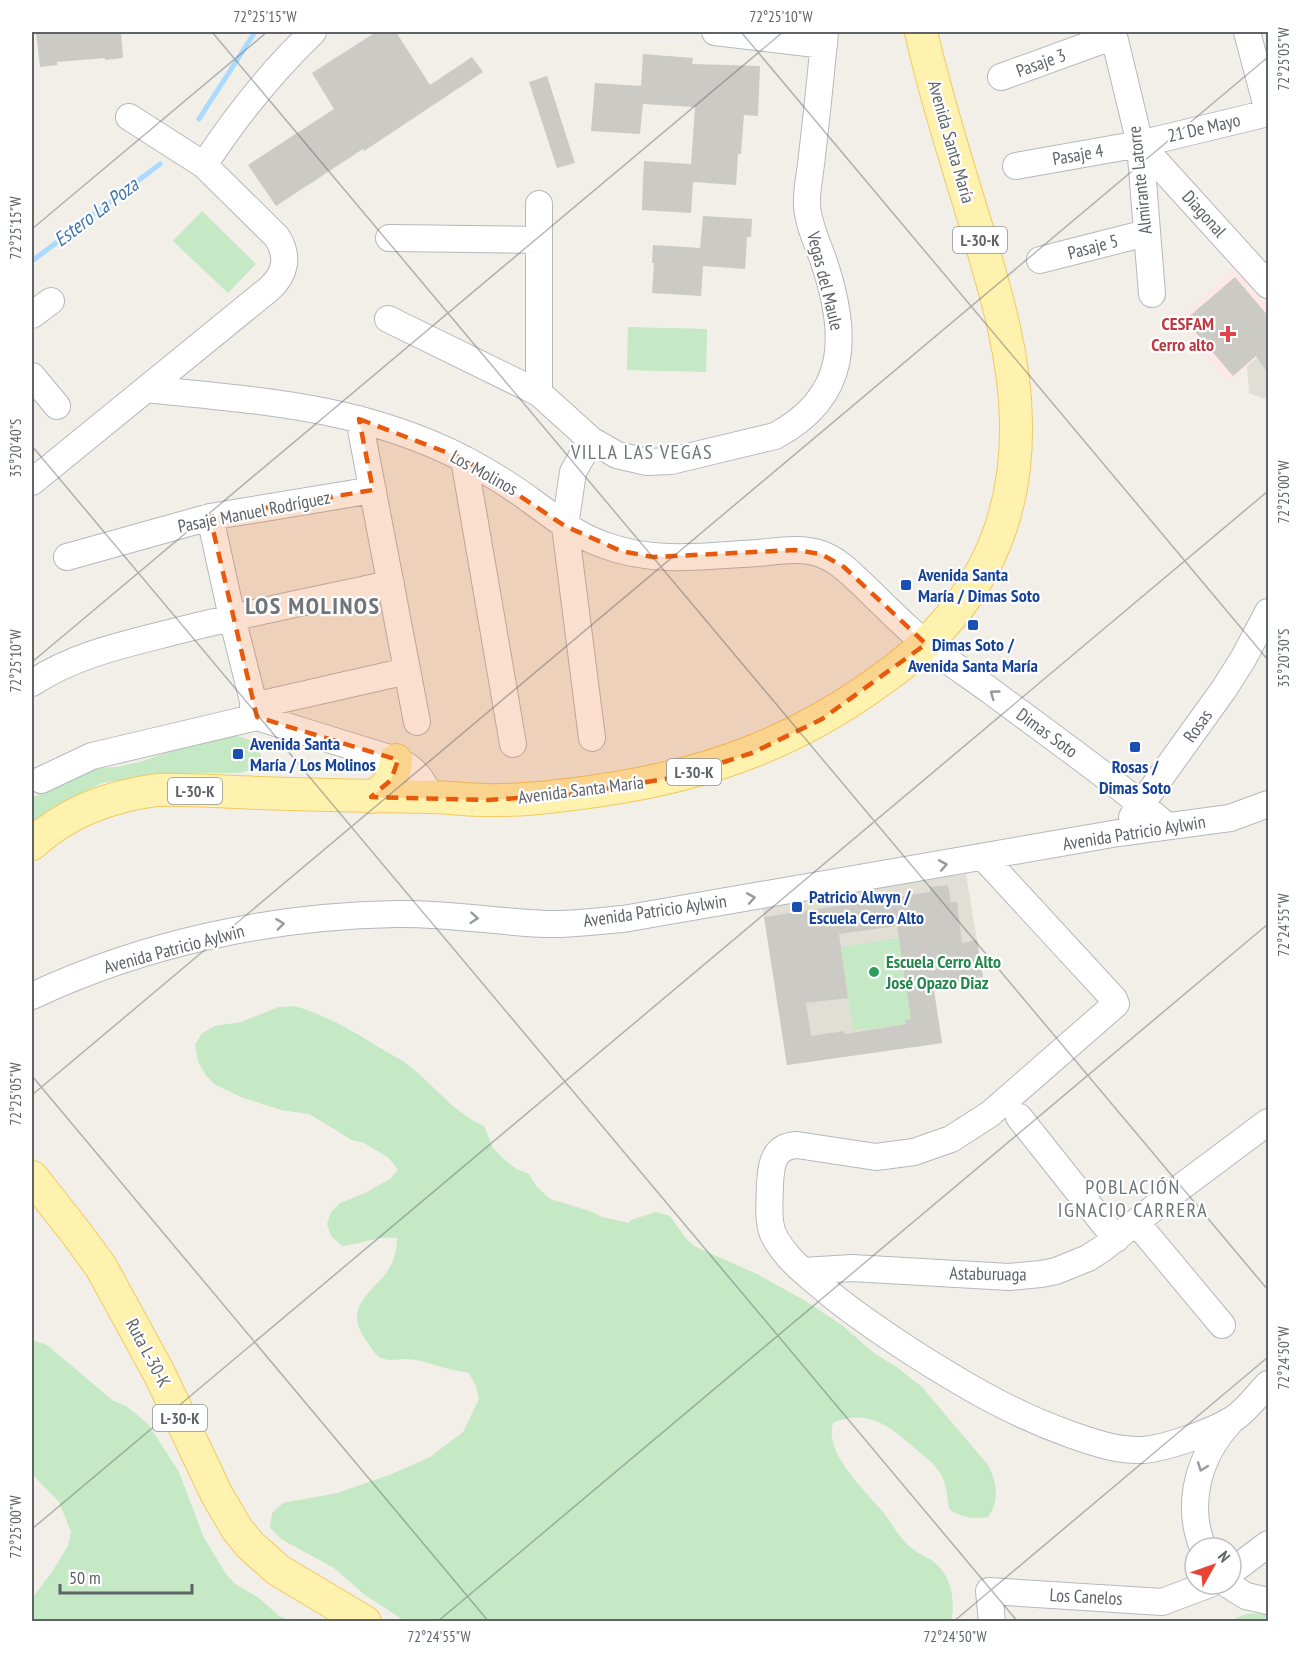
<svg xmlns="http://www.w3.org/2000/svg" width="1300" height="1653" viewBox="0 0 1300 1653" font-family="'PT Sans Narrow',sans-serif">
	<rect width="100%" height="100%" fill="#f1efe8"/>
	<path fill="#e1ded6" d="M 1268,347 L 1268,400 L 1249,393 L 1247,366 Z
		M 966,874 L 983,977 L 933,985 L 942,1043 L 787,1065 L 762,903 Z"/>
	<path fill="#fce8e6" d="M 1240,263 L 1268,295 L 1268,347 L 1230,382 L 1176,322 Z"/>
	<path fill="#c5e8c5" d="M 202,211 L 256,264 L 228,293 L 173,241 Z
		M 628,327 L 707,329 L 706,372 L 627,370 Z
		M 226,732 L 250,740 L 260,748 L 261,761 L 252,770 L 239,773 L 184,773 L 143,776 L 102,783 L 66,801 L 44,814 L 32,825 L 32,798 L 90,768 L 115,767 L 140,762 Z
		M 899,938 L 911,1019 L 905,1020 L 906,1024 L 853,1031 L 841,947 Z
		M 294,1006 C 327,1015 356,1033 385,1051 C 394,1056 404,1061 412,1068 C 436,1088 456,1114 484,1126 L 493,1148 L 505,1160 L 515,1168 L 529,1174 L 536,1186 L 550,1199 L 590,1211 L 602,1217 L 629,1223 L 631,1220 L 656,1212 L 670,1216 L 684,1236 L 694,1246 L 757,1274 L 807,1302 L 843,1326 L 874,1353 L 898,1368 L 922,1387 L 988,1465 C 997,1481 1000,1502 988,1517 C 973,1519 963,1518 949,1509 C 947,1496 947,1481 938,1470 C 933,1462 925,1457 918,1451 C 892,1428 869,1407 833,1423 C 832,1427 831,1433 832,1437 C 835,1463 867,1493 883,1512 C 892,1523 898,1536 908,1545 C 915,1552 923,1555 931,1560 C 951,1573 956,1600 951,1621 L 405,1621 L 365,1595 L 334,1568 L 281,1539 L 270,1527 L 272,1513 L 283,1503 L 337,1493 L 392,1474 L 430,1457 L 463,1432 L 479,1399 L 476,1386 L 469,1373 C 460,1371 451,1370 442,1367 C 430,1364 419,1359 406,1359 C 398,1359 388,1362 379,1357 C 375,1354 371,1347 368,1343 C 344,1312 364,1298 384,1276 C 393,1265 397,1252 397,1238 C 379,1235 361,1244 342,1246 L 331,1236 L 327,1224 L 331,1212 L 340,1203 L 365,1193 L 390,1179 L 398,1170 L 389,1158 L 364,1143 L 352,1140 L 309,1114 L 281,1110 L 241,1097 L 214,1084 L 205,1074 L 198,1061 L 195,1045 L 202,1033 L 215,1026 L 241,1022 L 279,1007 Z
		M 32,1340 L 47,1345 L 112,1400 L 126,1406 L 148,1424 L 179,1472 L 204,1538 L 226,1574 L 235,1584 L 259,1598 L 279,1616 L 292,1621 L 32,1621 L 32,1598 L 52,1572 L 68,1546 L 71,1532 L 59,1502 L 32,1474 Z
		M 1268,1613 L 1268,1621 L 1230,1621 L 1246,1614 Z"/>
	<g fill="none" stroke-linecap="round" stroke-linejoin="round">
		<path stroke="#aadaff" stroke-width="5" d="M 199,119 L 255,32
			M 32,261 L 160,164"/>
	</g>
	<path fill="#cccac5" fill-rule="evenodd" d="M 36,32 L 121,32 L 123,58 L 105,60 L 105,58 L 57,62 L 57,65 L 40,67 Z
		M 376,32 L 396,32 L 430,85 L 472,57 L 483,72 L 364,151 L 363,149 L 276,206 L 248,165 L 334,109 L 312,73 Z
		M 643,54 L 693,58 L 692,64 L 760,66 L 758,116 L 744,115 L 741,154 L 738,154 L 736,185 L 693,182 L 691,213 L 642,210 L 643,179 L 644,161 L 691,164 L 695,107 L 643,104 L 640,134 L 591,131 L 595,83 L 641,86 Z
		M 547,76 L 575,163 L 557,168 L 529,82 Z
		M 703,216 L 752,219 L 751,237 L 747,237 L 745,269 L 703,266 L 701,296 L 652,293 L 654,263 L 652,263 L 653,245 L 700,248 Z
		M 1235,277 L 1269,317 L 1269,375 L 1256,356 L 1233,376 L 1185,320 Z
		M 948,885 L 951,902 L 957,902 L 962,943 L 977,940 L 983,977 L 933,984 L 942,1043 L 787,1065 L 764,917 L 930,892 L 930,887 ZM 897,926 L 911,1019 L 905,1020 L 906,1024 L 845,1034 L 844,1031 L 811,1036 L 806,1003 L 848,998 L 839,934 Z"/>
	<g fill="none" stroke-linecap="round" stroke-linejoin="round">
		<g stroke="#b5b8bc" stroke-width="28">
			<path id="minor" d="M 715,32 L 824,45
				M 1113,32 L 1140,144 L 1152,294
				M 1247,32 L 1268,111
				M 1001,77 L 1114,36
				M 1140,144 L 1268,285
				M 204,165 C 236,116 271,72 313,32
				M 1016,166 L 1140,144 L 1268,113
				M 539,204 L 539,393
				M 389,238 L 539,240
				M 1040,260 L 1146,233
				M 32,315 L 51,301
				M 388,319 L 539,393 L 591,440 L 617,455 L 647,462 L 671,461 L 775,436 C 850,396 848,334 824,262 C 818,244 808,225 807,205 C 806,189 811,171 812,155 C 817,114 821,73 825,32
				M 32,376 L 57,406
				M 146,389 C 261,401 361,406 466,460 C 488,472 510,485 530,500 C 554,517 575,535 604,545 C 654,564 706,556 758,553 C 779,551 802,547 821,554 C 838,560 850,573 863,585 C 884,605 904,626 926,644 C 947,661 970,676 992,692 C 1051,736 1111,778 1167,826
				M 359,419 L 417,722
				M 591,440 L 573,472 L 565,526 L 592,738
				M 464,459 L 513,744
				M 32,482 L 269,289 C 286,274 289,256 277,237 L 204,165 L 129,117
				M 210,517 L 232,617 L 257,717
				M 67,557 L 210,517 L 373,490
				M 32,683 C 76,654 126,644 177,631 C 248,613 319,599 391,584
				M 253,706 L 407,671
				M 41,780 L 92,756 L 257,717 L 396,760 C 414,768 423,779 430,797
				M 1132,817 L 1224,689 L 1243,659 L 1268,612
				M 984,858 L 1114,999 L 1116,1004 L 990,1114 L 951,1139 L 914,1152 L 876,1157 L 797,1145 C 773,1146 771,1165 770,1184 C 770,1200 767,1219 773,1234 C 785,1259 809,1276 829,1293 C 858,1317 887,1336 918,1356 C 969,1388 1015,1415 1072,1435 C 1095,1443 1118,1451 1143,1450 C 1167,1448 1212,1432 1233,1419 C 1246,1411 1257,1395 1268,1384
				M 32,996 C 145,943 272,916 396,914 C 447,913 496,922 546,924 C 571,925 597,921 623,919 L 1118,833 L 1230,818 L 1268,804
				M 1019,1117 L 1116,1239
				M 1136,1222 L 1222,1325
				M 803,1271 L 852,1268 L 1009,1277 L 1041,1274 L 1056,1271 L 1088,1258 L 1102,1249 L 1173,1193 L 1268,1122
				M 1203,1548 C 1185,1503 1199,1455 1231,1421
				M 1231,1572 L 1268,1544
				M 1227,1584 L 1246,1596 L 1268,1601
				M 992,1622 L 989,1591 L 1162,1602 L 1210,1584"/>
		</g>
		<g stroke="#f2c960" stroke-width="34">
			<path id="major" d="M 371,797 C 387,789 395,778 396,760
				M 32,844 C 67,812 110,796 157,790 C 191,789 225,792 259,793 C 315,795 371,796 428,797 C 447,797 467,800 486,800 C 522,801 560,796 596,791 C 711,775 804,740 897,668 C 978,605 1018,525 1016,422 C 1015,355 996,293 977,229 C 957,163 936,98 921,32
				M 32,1177 L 77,1234 L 101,1267 L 159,1373 L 217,1495 L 237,1529 L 250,1545 L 278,1570 L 365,1622"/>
		</g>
		<use href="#minor" stroke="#fff" stroke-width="26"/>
		<use href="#major" stroke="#fff2af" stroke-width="32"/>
	</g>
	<defs><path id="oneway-chevron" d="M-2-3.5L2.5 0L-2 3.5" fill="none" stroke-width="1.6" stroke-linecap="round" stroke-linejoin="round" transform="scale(1.5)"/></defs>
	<g stroke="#979a9d">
		<use href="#oneway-chevron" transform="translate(994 694) rotate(-144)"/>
		<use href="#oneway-chevron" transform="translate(943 865) rotate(-10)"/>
		<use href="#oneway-chevron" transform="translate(751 898) rotate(-10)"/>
		<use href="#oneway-chevron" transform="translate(474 918) rotate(5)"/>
		<use href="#oneway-chevron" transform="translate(280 924) rotate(-7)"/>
		<use href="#oneway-chevron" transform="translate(1202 1467) rotate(110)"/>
	</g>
	<path fill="#e8590c" fill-opacity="0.2" stroke="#e8590c" stroke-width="4.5" stroke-dasharray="12 8" stroke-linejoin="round" d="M 359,419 L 464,459 L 565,526 L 621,551 L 653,557 L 795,550 L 821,554 L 844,567 L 926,644 L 822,719 L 752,753 L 677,777 L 568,795 L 488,800 L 371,797 L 391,780 L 398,760 L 257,717 L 210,517 L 373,490 Z"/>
	<path fill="none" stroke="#5f6368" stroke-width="1.5" stroke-opacity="0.45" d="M 212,32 L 1268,1290M 741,32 L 1268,660M 32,229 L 267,32M 32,446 L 1018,1622M 32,662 L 783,32M 32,1076 L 489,1622M 32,1095 L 1268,57M 32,1529 L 1268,491M 437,1622 L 1268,924M 953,1622 L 1268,1357"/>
	<path fill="#e0444e" stroke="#fff" stroke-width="2" d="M1225 325h6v6h6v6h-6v6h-6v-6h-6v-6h6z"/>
	<g fill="#1a4fb4" stroke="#fff" stroke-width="2">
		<rect x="900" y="579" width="12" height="12" rx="3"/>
		<rect x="967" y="619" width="12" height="12" rx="3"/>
		<rect x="1129" y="741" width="12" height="12" rx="3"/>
		<rect x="232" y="748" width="12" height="12" rx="3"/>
		<rect x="791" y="901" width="12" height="12" rx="3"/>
	</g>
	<circle fill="#2e9e5b" stroke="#fff" stroke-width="2" cx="874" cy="972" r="6"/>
	<g text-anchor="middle" stroke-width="4.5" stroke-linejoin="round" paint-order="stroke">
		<g fill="#fff" stroke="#8f9295" stroke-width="1.5">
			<rect x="953" y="227" width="54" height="26" rx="4.5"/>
			<rect x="667" y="759" width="54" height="26" rx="4.5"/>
			<rect x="168" y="778" width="54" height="26" rx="4.5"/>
			<rect x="153" y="1405" width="54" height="26" rx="4.5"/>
		</g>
		<g font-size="16" font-weight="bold" fill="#5f6368">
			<text x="980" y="246">L-30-K</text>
			<text x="694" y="778">L-30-K</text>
			<text x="195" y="797">L-30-K</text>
			<text x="180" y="1424">L-30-K</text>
		</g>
		<g font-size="18" fill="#5f6368" stroke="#fff">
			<text transform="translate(1041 63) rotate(-20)" y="6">Pasaje 3</text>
			<text transform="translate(1204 128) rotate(-13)" y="6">21 De Mayo</text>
			<text transform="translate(951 142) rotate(74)" y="6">Avenida Santa María</text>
			<text transform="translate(1078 155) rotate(-10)" y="6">Pasaje 4</text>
			<text transform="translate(1140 180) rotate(-96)" y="6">Almirante Latorre</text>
			<text transform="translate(1204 214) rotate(48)" y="6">Diagonal</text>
			<text transform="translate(1093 247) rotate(-15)" y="6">Pasaje 5</text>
			<text transform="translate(825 281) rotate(76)" y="6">Vegas del Maule</text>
			<text transform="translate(484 473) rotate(29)" y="6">Los Molinos</text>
			<text transform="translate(254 512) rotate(-11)" y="6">Pasaje Manuel Rodríguez</text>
			<text transform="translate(1198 726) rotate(-55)" y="6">Rosas</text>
			<text transform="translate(1047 733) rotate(36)" y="6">Dimas Soto</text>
			<text transform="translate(581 790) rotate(-7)" y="6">Avenida Santa María</text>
			<text transform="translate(1134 833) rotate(-9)" y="6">Avenida Patricio Aylwin</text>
			<text transform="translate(655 911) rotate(-8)" y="6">Avenida Patricio Aylwin</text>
			<text transform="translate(174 949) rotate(-15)" y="6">Avenida Patricio Aylwin</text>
			<text transform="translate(988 1274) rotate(1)" y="6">Astaburuaga</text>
			<text transform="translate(148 1353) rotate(62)" y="6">Ruta L-30-K</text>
			<text transform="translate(1086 1597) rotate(3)" y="6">Los Canelos</text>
		</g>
		<g font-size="18" font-weight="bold" fill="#be3a42" stroke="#fff" text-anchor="end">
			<text x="1214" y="330">CESFAM<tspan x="1214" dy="21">Cerro alto</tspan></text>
		</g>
		<g font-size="18" font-weight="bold" fill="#164399" stroke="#fff" text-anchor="start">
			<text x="918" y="581">Avenida Santa<tspan x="918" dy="21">María / Dimas Soto</tspan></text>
			<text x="973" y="651" text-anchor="middle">Dimas Soto /<tspan x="973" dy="21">Avenida Santa María</tspan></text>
			<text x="250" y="750">Avenida Santa<tspan x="250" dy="21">María / Los Molinos</tspan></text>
			<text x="1135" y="773" text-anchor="middle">Rosas /<tspan x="1135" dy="21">Dimas Soto</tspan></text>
			<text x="809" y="903">Patricio Alwyn /<tspan x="809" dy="21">Escuela Cerro Alto</tspan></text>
		</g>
		<g font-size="18" font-weight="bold" fill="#27864d" stroke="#fff" text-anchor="start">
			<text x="886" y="968">Escuela Cerro Alto<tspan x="886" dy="21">José Opazo Diaz</tspan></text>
		</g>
		<g font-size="20" font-style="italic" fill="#4174aa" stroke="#fff">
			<text transform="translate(96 212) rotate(-37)" y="7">Estero La Poza</text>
		</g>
		<g font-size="20" letter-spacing="1.5" fill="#70757a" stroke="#fff">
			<text x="642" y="459">VILLA LAS VEGAS</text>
			<text x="1133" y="1194">POBLACIÓN<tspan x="1133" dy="23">IGNACIO CARRERA</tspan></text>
		</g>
		<g font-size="24" font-weight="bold" letter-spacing="1.5" fill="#70757a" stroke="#fff">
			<text x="313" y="614">LOS MOLINOS</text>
		</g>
	</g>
	<rect width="1300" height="1653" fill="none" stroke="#ffffff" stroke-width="66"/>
	<g transform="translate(1213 1566) rotate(50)"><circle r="28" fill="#ffffff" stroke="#bfc1c3" stroke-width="1.5"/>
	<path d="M0-4.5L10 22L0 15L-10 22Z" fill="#ea4335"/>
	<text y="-9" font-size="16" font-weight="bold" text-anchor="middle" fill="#5f6368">N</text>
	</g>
	<path d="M60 1584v9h132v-9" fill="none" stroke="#5f6368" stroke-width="3"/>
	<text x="69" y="1584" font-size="18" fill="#5f6368" stroke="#ffffff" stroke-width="4.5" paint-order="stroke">50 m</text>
	<rect x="33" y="33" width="1234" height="1587" fill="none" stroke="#5f6368" stroke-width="2"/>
	<g font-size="15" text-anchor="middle" fill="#5f6368">
		<text x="265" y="22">72°25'15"W</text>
		<text x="781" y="22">72°25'10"W</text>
		<text transform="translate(1284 59) rotate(-90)" y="5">72°25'05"W</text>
		<text transform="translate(16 228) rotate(-90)" y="5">72°25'15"W</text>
		<text transform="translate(16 448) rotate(-90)" y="5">35°20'40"S</text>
		<text transform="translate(1284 492) rotate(-90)" y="5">72°25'00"W</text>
		<text transform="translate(1284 658) rotate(-90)" y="5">35°20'30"S</text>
		<text transform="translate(16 661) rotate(-90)" y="5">72°25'10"W</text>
		<text transform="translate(1284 925) rotate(-90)" y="5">72°24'55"W</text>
		<text transform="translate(16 1094) rotate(-90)" y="5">72°25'05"W</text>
		<text transform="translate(1284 1358) rotate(-90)" y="5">72°24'50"W</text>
		<text transform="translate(16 1527) rotate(-90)" y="5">72°25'00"W</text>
		<text x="439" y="1642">72°24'55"W</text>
		<text x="955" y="1642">72°24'50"W</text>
	</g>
</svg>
